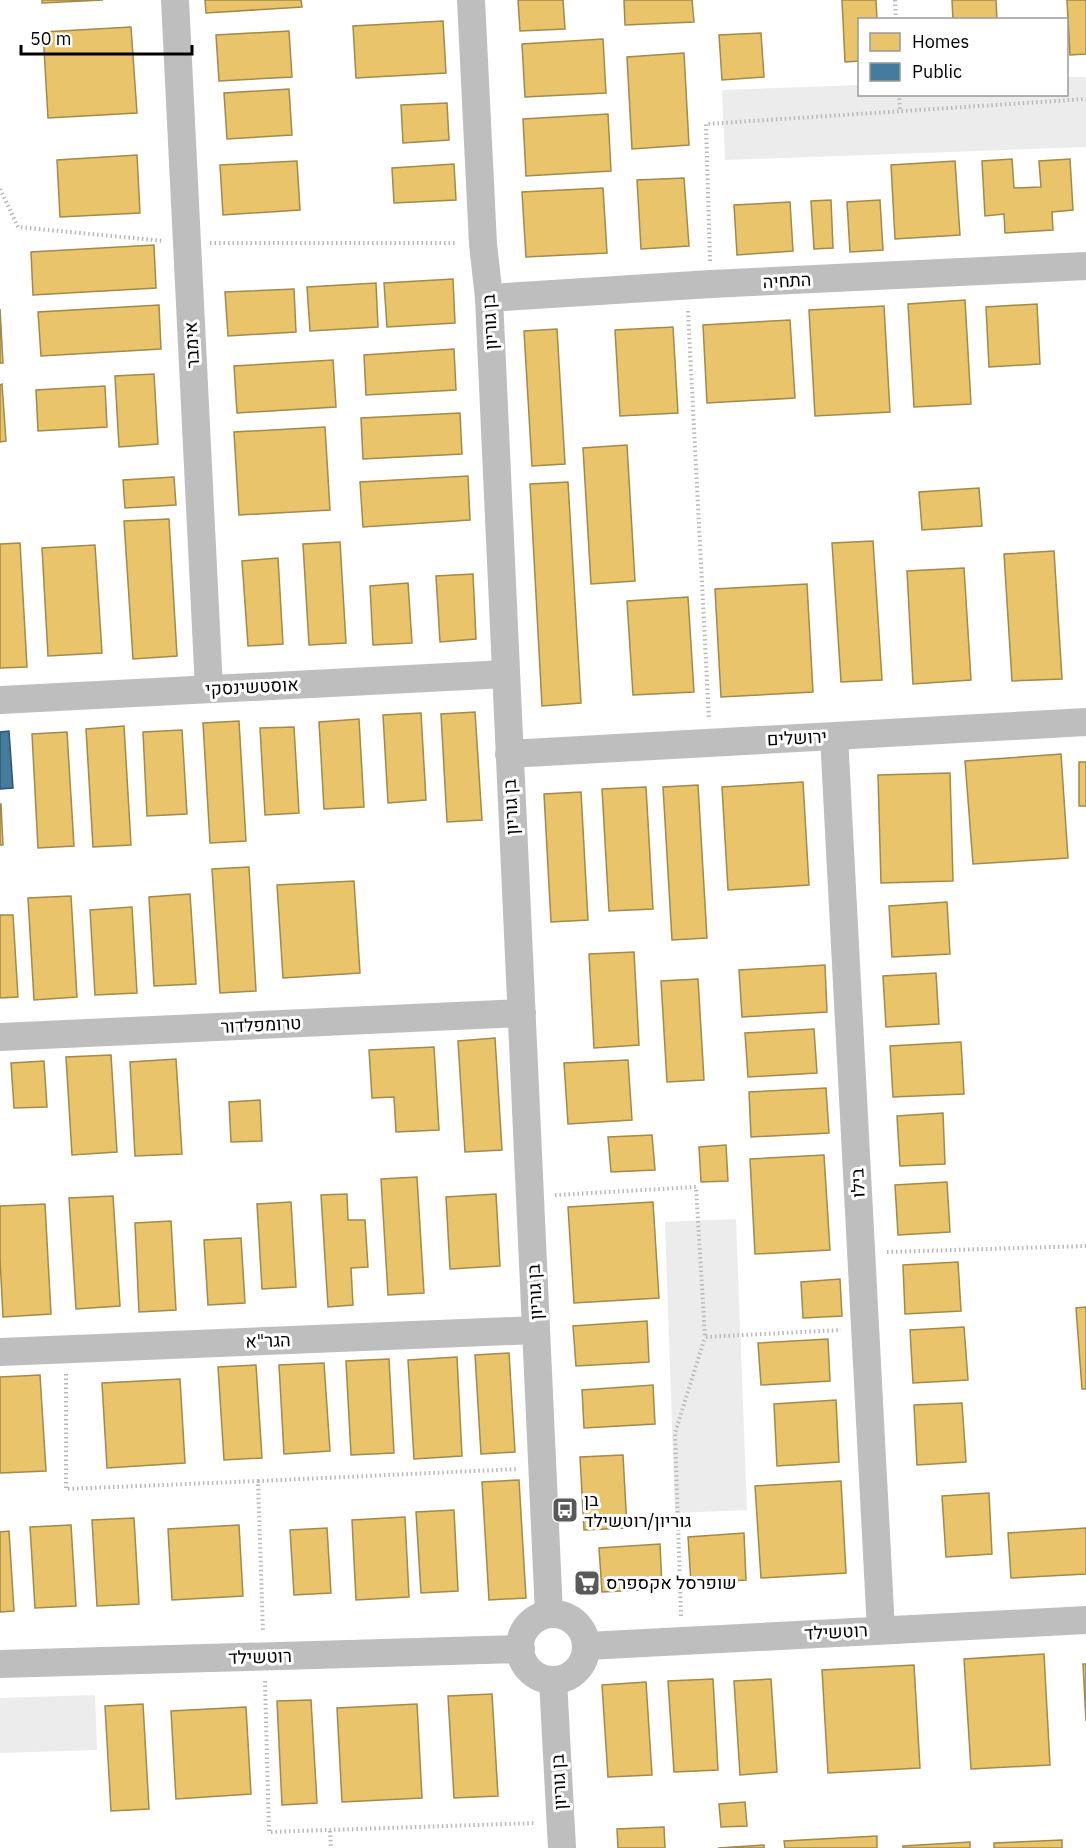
<svg xmlns="http://www.w3.org/2000/svg" width="1086" height="1848" viewBox="0 0 1086 1848" font-family="'IBM Plex Sans',Heebo,sans-serif">
	<rect width="100%" height="100%" fill="#fff"/>
	<path fill="#ececec" d="M 1067,77 L 1086,77 L 1086,147 L 725,160 L 722,90 L 859,85 L 860,94 L 1066,94 Z
		M 736,1219 L 747,1510 L 675,1513 L 665,1222 Z
		M 95,1695 L 97,1750 L 0,1753 L 0,1698 Z"/>
	<path fill="#e9c46a" stroke="#a3894a" stroke-width="1.5" d="M 42,0 L 103,0 L 42,3 Z
		M 205,0 L 301,0 L 302,7 L 206,13 Z
		M 518,0 L 563,0 L 565,29 L 520,31 Z
		M 624,0 L 692,0 L 694,22 L 625,25 Z
		M 842,0 L 876,0 L 877,20 L 860,20 L 860,61 L 845,62 Z
		M 952,0 L 996,0 L 997,20 L 953,20 Z
		M 1067,0 L 1086,0 L 1086,54 L 1070,55 Z
		M 443,21 L 446,73 L 356,78 L 353,26 Z
		M 131,27 L 137,113 L 48,118 L 43,32 Z
		M 289,31 L 292,77 L 219,81 L 216,35 Z
		M 761,33 L 764,77 L 722,80 L 719,35 Z
		M 603,39 L 606,93 L 525,97 L 522,44 Z
		M 684,53 L 689,145 L 632,149 L 627,57 Z
		M 289,89 L 292,135 L 227,139 L 224,93 Z
		M 447,103 L 449,140 L 403,143 L 401,105 Z
		M 608,114 L 611,171 L 526,176 L 523,119 Z
		M 137,155 L 140,213 L 60,217 L 57,160 Z
		M 1012,159 L 1014,188 L 1041,187 L 1039,161 L 1070,159 L 1073,210 L 1052,212 L 1053,230 L 1005,233 L 1004,214 L 985,216 L 982,161 Z
		M 297,161 L 300,210 L 223,215 L 220,165 Z
		M 955,161 L 960,235 L 895,239 L 891,165 Z
		M 454,164 L 456,200 L 394,203 L 392,168 Z
		M 684,178 L 689,246 L 641,249 L 637,180 Z
		M 603,188 L 607,253 L 526,257 L 522,192 Z
		M 831,200 L 833,248 L 814,249 L 811,201 Z
		M 880,200 L 883,250 L 850,252 L 847,202 Z
		M 790,202 L 793,251 L 737,255 L 734,205 Z
		M 154,245 L 156,288 L 33,295 L 31,252 Z
		M 453,279 L 455,323 L 387,327 L 384,283 Z
		M 376,283 L 378,327 L 310,331 L 307,287 Z
		M 294,289 L 296,332 L 228,336 L 225,292 Z
		M 965,300 L 971,404 L 914,407 L 908,304 Z
		M 1037,304 L 1040,364 L 989,367 L 986,307 Z
		M 159,305 L 161,349 L 41,356 L 38,312 Z
		M 884,306 L 890,412 L 815,416 L 809,310 Z
		M 0,309 L 3,363 L 0,363 Z
		M 790,320 L 795,398 L 707,403 L 703,325 Z
		M 673,327 L 678,413 L 620,416 L 615,330 Z
		M 557,329 L 565,464 L 532,466 L 524,331 Z
		M 454,349 L 456,390 L 366,395 L 364,355 Z
		M 333,360 L 336,407 L 237,413 L 234,366 Z
		M 154,374 L 158,444 L 119,447 L 115,376 Z
		M 2,384 L 6,441 L 0,442 L 0,385 Z
		M 105,386 L 107,427 L 38,431 L 36,390 Z
		M 460,413 L 462,454 L 363,459 L 361,418 Z
		M 325,427 L 330,510 L 239,515 L 234,432 Z
		M 627,445 L 635,581 L 591,584 L 583,448 Z
		M 468,476 L 470,520 L 363,527 L 360,482 Z
		M 174,477 L 176,505 L 125,508 L 123,480 Z
		M 568,482 L 581,703 L 542,706 L 530,484 Z
		M 979,488 L 982,526 L 922,530 L 919,492 Z
		M 169,519 L 177,656 L 133,659 L 124,521 Z
		M 873,541 L 882,680 L 841,682 L 832,543 Z
		M 340,542 L 346,643 L 309,645 L 303,544 Z
		M 20,543 L 27,667 L 0,668 L 0,544 Z
		M 95,545 L 102,653 L 48,656 L 42,548 Z
		M 1054,551 L 1062,679 L 1012,681 L 1004,554 Z
		M 278,558 L 283,644 L 248,646 L 242,561 Z
		M 964,568 L 971,680 L 913,684 L 907,571 Z
		M 473,574 L 476,639 L 440,642 L 436,576 Z
		M 408,583 L 412,643 L 373,645 L 370,586 Z
		M 807,584 L 813,692 L 721,697 L 715,589 Z
		M 688,597 L 694,692 L 633,695 L 627,601 Z
		M 475,712 L 482,820 L 447,822 L 441,714 Z
		M 421,713 L 426,800 L 388,803 L 383,715 Z
		M 359,719 L 364,807 L 324,809 L 319,722 Z
		M 239,721 L 246,841 L 210,843 L 203,723 Z
		M 124,726 L 131,845 L 93,847 L 86,729 Z
		M 294,727 L 299,813 L 265,815 L 260,728 Z
		M 182,730 L 187,814 L 147,816 L 143,732 Z
		M 67,732 L 74,846 L 38,848 L 32,734 Z
		M 1061,754 L 1068,858 L 973,864 L 965,761 Z
		M 1079,762 L 1086,762 L 1086,806 L 1079,806 Z
		M 950,773 L 953,881 L 881,883 L 878,775 Z
		M 803,782 L 809,885 L 728,890 L 722,787 Z
		M 698,785 L 707,938 L 672,940 L 663,787 Z
		M 646,787 L 653,909 L 609,911 L 602,789 Z
		M 581,792 L 588,920 L 551,922 L 544,794 Z
		M 0,804 L 1,804 L 3,845 L 0,845 Z
		M 249,867 L 256,991 L 220,993 L 212,869 Z
		M 354,881 L 360,973 L 283,978 L 277,885 Z
		M 190,894 L 196,984 L 154,986 L 149,897 Z
		M 71,896 L 77,997 L 34,1000 L 28,898 Z
		M 947,902 L 950,954 L 892,957 L 889,906 Z
		M 132,907 L 137,993 L 95,995 L 90,910 Z
		M 0,915 L 13,915 L 18,997 L 0,998 Z
		M 634,952 L 639,1045 L 594,1048 L 589,954 Z
		M 825,965 L 827,1012 L 742,1017 L 739,970 Z
		M 936,973 L 939,1024 L 886,1027 L 883,976 Z
		M 698,979 L 704,1080 L 667,1082 L 661,981 Z
		M 814,1029 L 817,1073 L 748,1077 L 745,1033 Z
		M 495,1038 L 502,1150 L 465,1152 L 458,1041 Z
		M 961,1042 L 964,1094 L 893,1097 L 890,1046 Z
		M 434,1047 L 439,1130 L 396,1132 L 394,1097 L 372,1098 L 369,1050 Z
		M 111,1055 L 117,1152 L 72,1155 L 66,1057 Z
		M 176,1059 L 182,1154 L 135,1156 L 130,1062 Z
		M 628,1060 L 632,1120 L 568,1124 L 564,1063 Z
		M 44,1061 L 47,1107 L 14,1108 L 11,1063 Z
		M 826,1088 L 829,1133 L 751,1137 L 749,1092 Z
		M 260,1100 L 262,1141 L 231,1142 L 229,1102 Z
		M 943,1113 L 945,1164 L 900,1166 L 897,1116 Z
		M 652,1135 L 655,1170 L 611,1172 L 608,1137 Z
		M 726,1145 L 728,1181 L 701,1182 L 699,1147 Z
		M 824,1155 L 830,1250 L 755,1254 L 750,1159 Z
		M 417,1177 L 424,1293 L 388,1295 L 381,1179 Z
		M 947,1182 L 950,1232 L 898,1235 L 895,1185 Z
		M 347,1194 L 348,1220 L 365,1220 L 368,1267 L 351,1268 L 353,1305 L 328,1307 L 321,1195 Z
		M 496,1194 L 500,1266 L 450,1269 L 446,1197 Z
		M 113,1196 L 120,1306 L 76,1309 L 69,1198 Z
		M 291,1202 L 296,1287 L 262,1289 L 257,1204 Z
		M 653,1202 L 659,1298 L 574,1303 L 568,1207 Z
		M 45,1204 L 51,1314 L 3,1317 L 0,1259 L 0,1206 Z
		M 171,1221 L 176,1310 L 139,1312 L 135,1223 Z
		M 241,1238 L 245,1303 L 208,1305 L 204,1240 Z
		M 958,1262 L 961,1311 L 905,1314 L 903,1265 Z
		M 840,1279 L 842,1316 L 803,1318 L 801,1282 Z
		M 1086,1307 L 1086,1389 L 1082,1389 L 1076,1308 Z
		M 647,1321 L 649,1362 L 576,1366 L 573,1326 Z
		M 964,1327 L 968,1380 L 913,1383 L 910,1330 Z
		M 828,1339 L 830,1381 L 761,1385 L 758,1343 Z
		M 509,1353 L 515,1452 L 481,1454 L 475,1355 Z
		M 457,1357 L 462,1456 L 414,1459 L 408,1360 Z
		M 389,1359 L 394,1453 L 351,1455 L 346,1361 Z
		M 324,1363 L 330,1451 L 284,1454 L 279,1365 Z
		M 256,1365 L 262,1458 L 224,1460 L 218,1367 Z
		M 40,1375 L 46,1471 L 0,1473 L 0,1377 Z
		M 180,1379 L 185,1463 L 107,1468 L 102,1383 Z
		M 653,1385 L 655,1424 L 584,1428 L 582,1390 Z
		M 836,1400 L 839,1462 L 777,1466 L 774,1404 Z
		M 962,1403 L 966,1462 L 917,1465 L 914,1405 Z
		M 623,1455 L 627,1528 L 584,1530 L 580,1457 Z
		M 519,1480 L 526,1598 L 489,1600 L 482,1482 Z
		M 841,1481 L 846,1573 L 761,1578 L 755,1486 Z
		M 989,1493 L 992,1554 L 946,1557 L 942,1496 Z
		M 454,1510 L 458,1591 L 421,1593 L 416,1512 Z
		M 405,1517 L 409,1597 L 356,1600 L 352,1520 Z
		M 134,1518 L 139,1604 L 97,1606 L 92,1520 Z
		M 71,1525 L 76,1606 L 35,1608 L 30,1527 Z
		M 239,1525 L 243,1596 L 172,1600 L 168,1529 Z
		M 327,1528 L 331,1593 L 294,1595 L 290,1530 Z
		M 1086,1528 L 1086,1574 L 1011,1578 L 1008,1533 Z
		M 9,1531 L 14,1611 L 0,1612 L 0,1532 Z
		M 744,1533 L 746,1580 L 691,1583 L 688,1537 Z
		M 660,1544 L 662,1589 L 602,1592 L 599,1548 Z
		M 1044,1654 L 1050,1765 L 971,1769 L 964,1659 Z
		M 1083,1664 L 1086,1664 L 1086,1721 Z
		M 914,1665 L 920,1768 L 828,1773 L 822,1670 Z
		M 713,1679 L 718,1770 L 674,1772 L 668,1681 Z
		M 771,1679 L 777,1772 L 740,1775 L 734,1681 Z
		M 646,1682 L 652,1775 L 608,1777 L 602,1685 Z
		M 492,1694 L 498,1796 L 454,1798 L 448,1696 Z
		M 311,1700 L 317,1803 L 282,1805 L 277,1701 Z
		M 143,1704 L 149,1809 L 111,1811 L 105,1706 Z
		M 417,1704 L 422,1798 L 342,1802 L 337,1708 Z
		M 246,1707 L 251,1794 L 176,1799 L 171,1711 Z
		M 745,1802 L 747,1826 L 721,1827 L 719,1804 Z
		M 664,1827 L 665,1848 L 618,1848 L 617,1829 Z
		M 877,1836 L 877,1848 L 785,1848 L 784,1841 Z
		M 1062,1840 L 1062,1848 L 994,1848 L 994,1843 Z
		M 970,1842 L 970,1848 L 903,1848 L 903,1846 Z
		M 764,1845 L 764,1848 L 718,1848 Z"/>
	<path fill="#457b9d" stroke="#30566e" stroke-width="1.5" d="M 9,731 L 13,788 L 0,789 L 0,732 Z"/>
	<g fill="none" stroke-linecap="round" stroke-linejoin="round">
		<path stroke="#b9b9b9" stroke-width="4" stroke-dasharray="1.5 3" stroke-linecap="butt" d="M 895,0 L 896,20
			M 899,94 L 900,111
			M 0,189 L 18,227 L 164,241
			M 210,243 L 457,243
			M 710,261 L 706,124 L 1086,99
			M 688,311 L 709,720
			M 555,1195 L 696,1187 L 705,1337 L 841,1330
			M 887,1252 L 1086,1246
			M 66,1374 L 66,1489 L 258,1481 L 263,1632
			M 258,1481 L 518,1469
			M 681,1616 L 675,1433 L 705,1337
			M 265,1681 L 269,1832 L 536,1823
			M 330,1831 L 331,1848"/>
		<path stroke="#bebebe" stroke-width="28" d="M 175,0 L 209,689
			M 471,0 L 483,244 L 489,298 L 549,1614
			M 489,298 L 711,284 L 1086,266
			M 0,700 L 505,674
			M 834,736 L 881,1630
			M 509,754 L 1086,722
			M 0,1037 L 522,1013
			M 0,1352 L 536,1330
			M520 1647a33 33 0 1 1 66 0a33 33 0 1 1-66 0Z
			M 587,1646 L 1086,1620
			M 0,1664 L 521,1649
			M 553,1680 L 562,1848"/>
	</g>
	<defs>
		<g id="bus-square" transform="scale(1.35)"><rect x="-9" y="-9" width="18" height="18" rx="4" fill="#595959" stroke="#fff"/><path d="M-5-6H5V4H4V6H2V4H-2V6H-4V4H-5ZM-3.5-4V0h7V-4ZM-3.5 1.2v1.5H-2V1.2ZM2 1.2v1.5H3.5V1.2Z" fill="#fff"/></g>
		<g id="supermarket-square" transform="scale(1.35)"><rect x="-9" y="-9" width="18" height="18" rx="4" fill="#595959" stroke="#fff"/><path d="M-6-5.5h2.5l.6 2H6L4.5 2H-2.5L-4.4-4H-6ZM-1.5 3.2a1.3 1.3 0 1 0 .1 0ZM3 3.2a1.3 1.3 0 1 0 .1 0Z" fill="#fff"/></g>
	</defs>
	<g fill-rule="evenodd">
		<use href="#bus-square" x="565" y="1510"/>
		<use href="#supermarket-square" x="587" y="1583"/>
	</g>
	<g text-anchor="middle" stroke-width="6" stroke-linejoin="round" paint-order="stroke">
		<g font-size="18" fill="#000" stroke="#fff">
			<text transform="translate(787 281) rotate(-3)" y="6">התחיה</text>
			<text transform="translate(490 322) rotate(-93)" y="6">בן גוריון</text>
			<text transform="translate(192 345) rotate(-93)" y="6">אימבר</text>
			<text transform="translate(252 687) rotate(-3)" y="6">אוסטשינסקי</text>
			<text transform="translate(797 738) rotate(-3)" y="6">ירושלים</text>
			<text transform="translate(511 807) rotate(-93)" y="6">בן גוריון</text>
			<text transform="translate(261 1025) rotate(-3)" y="6">טרומפלדור</text>
			<text transform="translate(858 1183) rotate(-93)" y="6">בילו</text>
			<text transform="translate(535 1292) rotate(-93)" y="6">בן גוריון</text>
			<text transform="translate(268 1341) rotate(-2)" y="6">הגר"א</text>
			<text transform="translate(836 1632) rotate(-3)" y="6">רוטשילד</text>
			<text transform="translate(260 1657) rotate(-2)" y="6">רוטשילד</text>
			<text transform="translate(559 1782) rotate(-93)" y="6">בן גוריון</text>
		</g>
		<g font-size="18" fill="#000" stroke="#fff" text-anchor="start">
			<text x="584" y="1506">בן<tspan x="584" dy="21">גוריון/רוטשילד</tspan></text>
			<text x="606" y="1589">שופרסל אקספרס</text>
		</g>
	</g>
	<rect x="858" y="18" width="210" height="78" fill="#ffffff" stroke="#999999" stroke-width="1.5"/>
	<rect x="870" y="33" width="30" height="18" fill="#e9c46a" stroke="#999999" stroke-width="1.5"/>
	<text x="912" y="48" font-size="18" fill="#000000">Homes</text>
	<rect x="870" y="63" width="30" height="18" fill="#457b9d" stroke="#999999" stroke-width="1.5"/>
	<text x="912" y="78" font-size="18" fill="#000000">Public</text>
	<path d="M21 45v9h171v-9" fill="none" stroke="#000000" stroke-width="3"/>
	<text x="30" y="45" font-size="18" fill="#000000" stroke="#ffffff" stroke-width="4.5" paint-order="stroke">50 m</text>
</svg>
